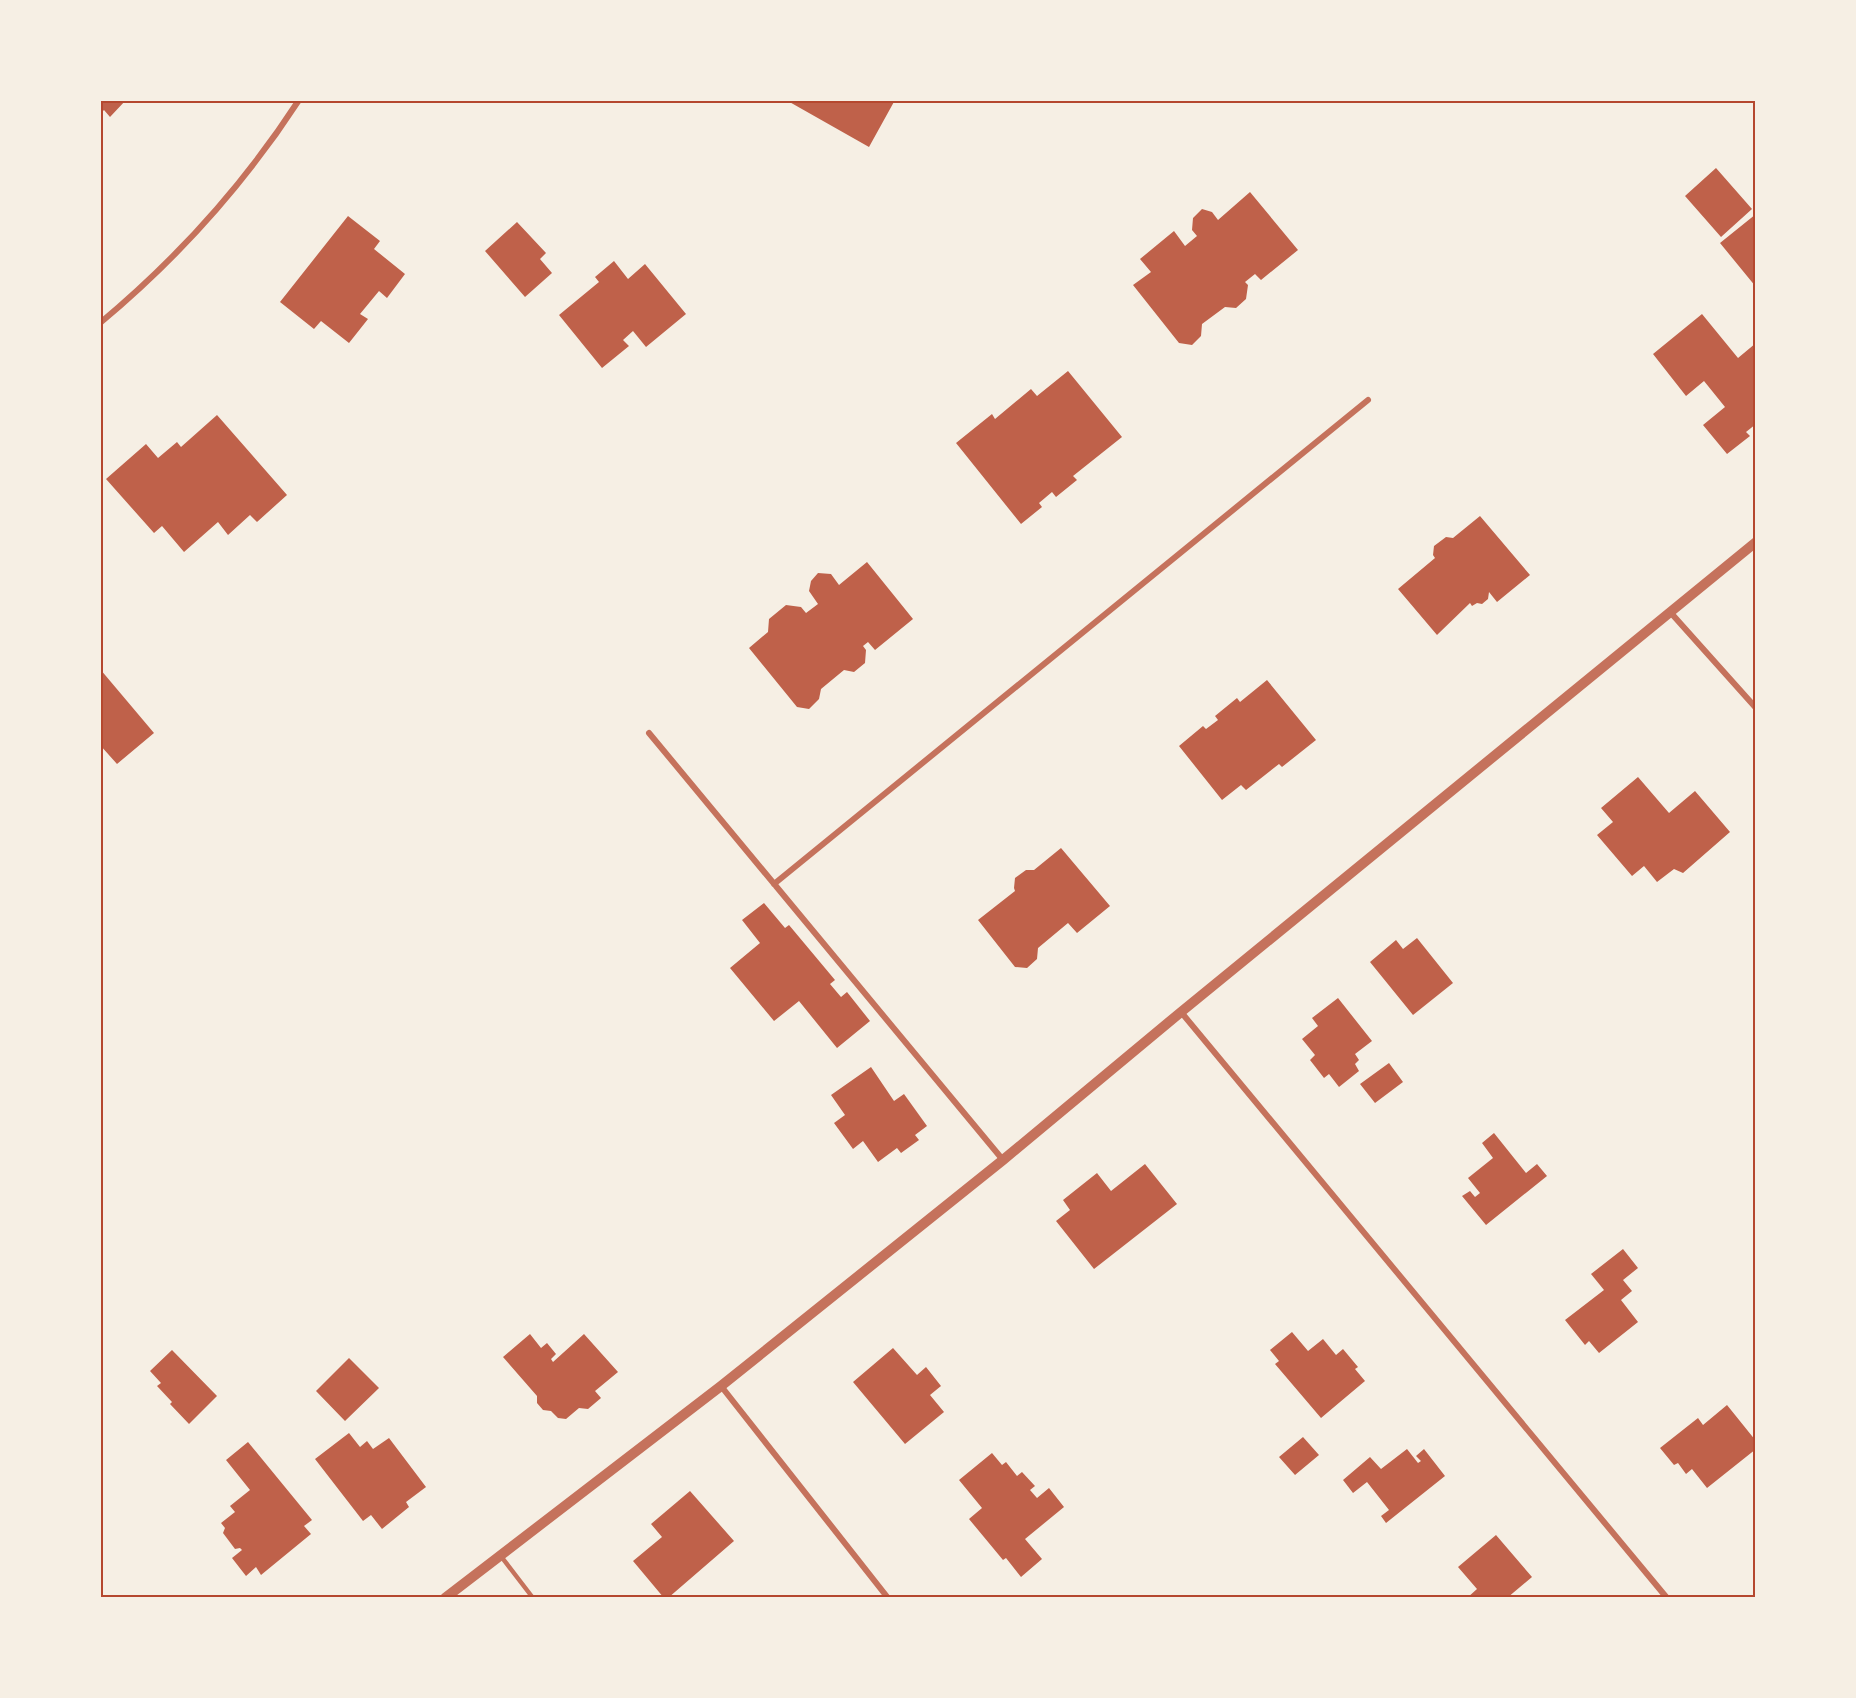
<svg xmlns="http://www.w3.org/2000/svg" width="1856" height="1698" viewBox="0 0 1856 1698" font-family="'Fira Sans',sans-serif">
	<rect width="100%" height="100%" fill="#f6efe4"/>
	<path fill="#bf614a" d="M 100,100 L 126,100 L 110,117 L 104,110 L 100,114 Z
		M 786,100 L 895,100 L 869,147 Z
		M 1716,168 L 1752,209 L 1721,237 L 1685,196 Z
		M 1250,192 L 1298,250 L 1261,280 L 1255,274 L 1245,282 L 1248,285 L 1246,299 L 1236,308 L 1225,307 L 1202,324 L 1201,336 L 1192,345 L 1179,343 L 1133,285 L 1151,272 L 1140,259 L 1174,231 L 1185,246 L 1197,236 L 1192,230 L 1193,218 L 1202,209 L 1212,212 L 1218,220 Z
		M 1756,214 L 1756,287 L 1720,243 Z
		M 348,216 L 380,241 L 374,249 L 405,274 L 387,298 L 379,291 L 360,314 L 368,319 L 349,343 L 321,321 L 314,329 L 280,302 Z
		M 517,222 L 546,253 L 540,259 L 552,273 L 525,297 L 485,251 Z
		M 614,261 L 628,279 L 645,264 L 686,314 L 646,347 L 633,331 L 623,340 L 629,346 L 602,368 L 559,315 L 599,282 L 595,277 Z
		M 1702,314 L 1738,358 L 1756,343 L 1756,424 L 1746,432 L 1750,436 L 1727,454 L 1703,425 L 1725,407 L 1704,381 L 1686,396 L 1653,354 Z
		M 1068,371 L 1122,437 L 1073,476 L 1077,480 L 1056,497 L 1052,492 L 1039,503 L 1042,507 L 1021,524 L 956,443 L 992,414 L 995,419 L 1031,389 L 1037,396 Z
		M 217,415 L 287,495 L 257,522 L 250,515 L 228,535 L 218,522 L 184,552 L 162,526 L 154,533 L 106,479 L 146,444 L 158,458 L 177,442 L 181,447 Z
		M 1480,516 L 1530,575 L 1497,602 L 1489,592 L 1488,599 L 1482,604 L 1477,603 L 1472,606 L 1470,603 L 1437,635 L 1398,589 L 1435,558 L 1433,555 L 1434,546 L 1446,537 L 1453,538 Z
		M 867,562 L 913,619 L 875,650 L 868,642 L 863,646 L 866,650 L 865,663 L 854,672 L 844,670 L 821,689 L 819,699 L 809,709 L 797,707 L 749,648 L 768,632 L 769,619 L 786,605 L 801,607 L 806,613 L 818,604 L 809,591 L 811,581 L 818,573 L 831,574 L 839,585 Z
		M 100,669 L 154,733 L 117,764 L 100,745 Z
		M 1267,680 L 1316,740 L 1282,767 L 1279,764 L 1246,790 L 1241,785 L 1222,800 L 1179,746 L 1203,726 L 1206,729 L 1218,720 L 1215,716 L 1237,698 L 1240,702 Z
		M 1638,777 L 1669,813 L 1695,791 L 1730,832 L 1683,873 L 1674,869 L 1657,882 L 1644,866 L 1632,876 L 1597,835 L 1613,822 L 1601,808 Z
		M 1061,848 L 1110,906 L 1077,933 L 1068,923 L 1038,948 L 1037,959 L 1027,968 L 1015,967 L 978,920 L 1015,891 L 1014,888 L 1015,878 L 1026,870 L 1034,870 Z
		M 764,903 L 785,928 L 789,925 L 835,980 L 830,984 L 841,997 L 847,992 L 870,1021 L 837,1048 L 799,1001 L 774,1021 L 730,968 L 760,943 L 742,920 Z
		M 1417,938 L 1453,983 L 1413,1015 L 1370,962 L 1396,940 L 1403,949 Z
		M 1338,998 L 1372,1041 L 1355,1054 L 1359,1060 L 1355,1064 L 1359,1071 L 1339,1087 L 1329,1074 L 1324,1078 L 1310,1060 L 1315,1055 L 1302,1039 L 1318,1026 L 1312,1018 Z
		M 1389,1063 L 1403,1082 L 1375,1103 L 1360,1084 Z
		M 871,1067 L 894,1101 L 904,1094 L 927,1126 L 915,1135 L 919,1140 L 901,1153 L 897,1148 L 878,1162 L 863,1141 L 853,1149 L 834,1123 L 845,1115 L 831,1095 Z
		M 1494,1133 L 1526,1173 L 1537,1164 L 1547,1176 L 1486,1225 L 1462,1196 L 1470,1191 L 1475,1197 L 1480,1193 L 1468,1178 L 1493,1158 L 1482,1143 Z
		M 1145,1164 L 1177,1204 L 1094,1269 L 1056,1221 L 1070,1210 L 1063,1200 L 1097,1173 L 1111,1191 Z
		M 1623,1249 L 1638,1268 L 1623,1280 L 1632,1291 L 1621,1300 L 1638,1322 L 1599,1353 L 1589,1341 L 1585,1345 L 1565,1320 L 1604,1290 L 1591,1274 Z
		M 1292,1332 L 1308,1351 L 1323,1339 L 1336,1355 L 1343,1349 L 1358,1367 L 1355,1369 L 1365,1381 L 1321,1418 L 1275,1364 L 1279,1361 L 1270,1350 Z
		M 530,1334 L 541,1348 L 547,1343 L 556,1354 L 551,1359 L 553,1362 L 584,1334 L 618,1372 L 595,1391 L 601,1398 L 588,1409 L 579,1408 L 566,1419 L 558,1418 L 551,1411 L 543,1410 L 537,1403 L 537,1396 L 503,1357 Z
		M 893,1348 L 917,1375 L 926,1367 L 941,1386 L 930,1395 L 944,1412 L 905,1444 L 853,1382 Z
		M 172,1350 L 217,1396 L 189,1424 L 170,1404 L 172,1402 L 157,1386 L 161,1383 L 150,1371 Z
		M 349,1358 L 379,1388 L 345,1421 L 316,1391 Z
		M 1727,1405 L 1756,1441 L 1756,1449 L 1707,1488 L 1692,1469 L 1686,1474 L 1678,1463 L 1674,1465 L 1660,1448 L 1698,1418 L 1703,1425 Z
		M 349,1433 L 360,1447 L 367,1441 L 373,1449 L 389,1438 L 426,1487 L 406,1502 L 409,1507 L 382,1529 L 371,1515 L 363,1521 L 315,1459 Z
		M 1303,1437 L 1319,1455 L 1295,1475 L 1279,1457 Z
		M 248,1442 L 312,1520 L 304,1526 L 311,1534 L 261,1575 L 256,1567 L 246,1576 L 232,1558 L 242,1550 L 240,1548 L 235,1549 L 223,1533 L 225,1528 L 221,1523 L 235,1512 L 230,1506 L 250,1490 L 226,1460 Z
		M 1407,1449 L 1418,1463 L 1421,1461 L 1416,1456 L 1424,1449 L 1445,1476 L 1386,1523 L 1381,1516 L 1389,1510 L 1367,1482 L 1353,1493 L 1343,1480 L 1370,1457 L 1381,1469 Z
		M 992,1453 L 1002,1465 L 1006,1462 L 1017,1476 L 1022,1472 L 1035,1486 L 1030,1490 L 1037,1498 L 1049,1488 L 1064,1507 L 1025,1539 L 1042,1559 L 1021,1577 L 1006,1558 L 1003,1560 L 969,1519 L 982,1508 L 959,1480 Z
		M 690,1491 L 734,1541 L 668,1598 L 664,1598 L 633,1561 L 662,1537 L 651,1524 Z
		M 1496,1535 L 1532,1577 L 1507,1598 L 1467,1598 L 1477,1589 L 1458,1567 Z"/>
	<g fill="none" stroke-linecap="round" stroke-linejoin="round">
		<path stroke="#c5725c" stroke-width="4.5" d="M 500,1555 L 533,1598"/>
		<path stroke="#c5725c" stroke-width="6" d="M 100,323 C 178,258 243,186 299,100
			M 1671,613 L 1756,708
			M 649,733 L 1003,1160
			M 774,884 L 1368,400
			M 1181,1012 L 1667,1598
			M 721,1386 L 888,1598"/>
		<path stroke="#c5725c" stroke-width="10" d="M 445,1598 L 721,1386 L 1003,1160 L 1181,1012 L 1756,542"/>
	</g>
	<rect width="1856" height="1698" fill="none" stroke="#f6efe4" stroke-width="204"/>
	<rect x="102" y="102" width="1652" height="1494" fill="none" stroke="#b5482f" stroke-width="2"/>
</svg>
